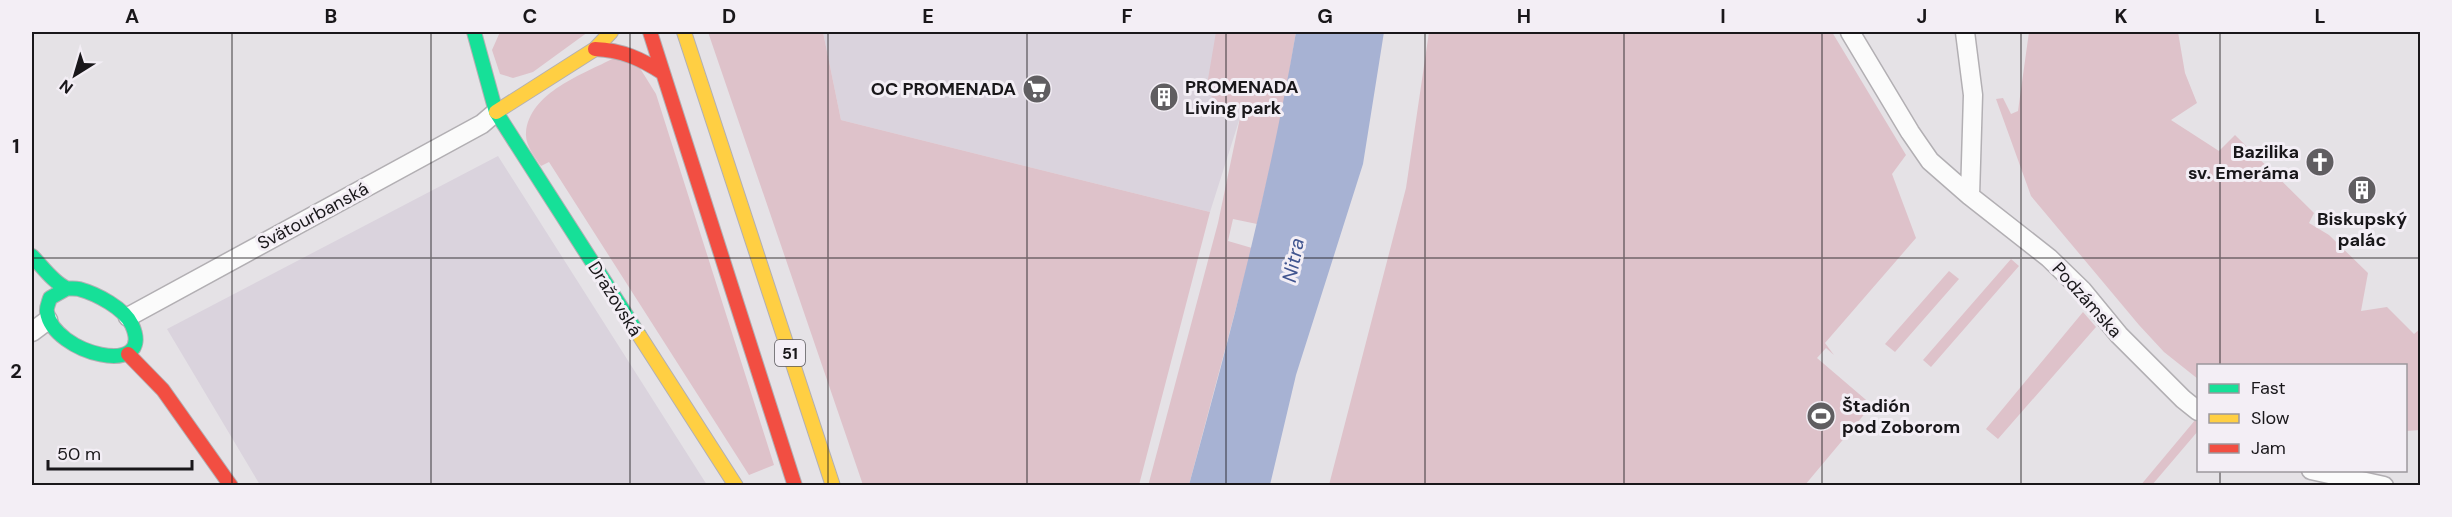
<svg xmlns="http://www.w3.org/2000/svg" width="2452" height="517" viewBox="0 0 2452 517" font-family="'DM Sans',sans-serif">
	<rect width="100%" height="100%" fill="#e5e2e6"/>
	<path fill="#dad3dd" d="M 823,32 L 1257,32 L 1243,108 L 1210,212 L 841,120 Z
		M 498,156 L 707,485 L 260,485 L 167,329 Z"/>
	<path fill="#dec2ca" d="M 500,32 L 588,32 L 533,72 L 513,78 L 500,74 L 492,50 Z
		M 708,32 L 823,32 L 841,120 L 1210,212 L 1139,485 L 863,485 Z
		M 1216,32 L 1296,32 L 1282,116 L 1257,224 L 1233,219 L 1228,241 L 1252,248 L 1189,485 L 1148,486 L 1218,223 L 1242,108 L 1227,109 L 1211,96 L 1207,85 Z
		M 1429,32 L 1832,32 L 1906,155 L 1892,174 L 1916,238 L 1825,343 L 1834,355 L 1826,348 L 1817,358 L 1872,405 L 1805,485 L 1329,485 L 1406,188 Z
		M 2029,32 L 2178,32 L 2185,73 L 2197,103 L 2171,120 L 2219,151 L 2235,135 L 2314,213 L 2309,223 L 2329,235 L 2368,273 L 2361,311 L 2387,307 L 2414,334 L 2420,329 L 2420,430 L 2406,431 L 2406,366 L 2198,366 L 2198,379 L 2164,352 L 2139,325 L 2031,196 L 1996,99 L 2003,98 L 2011,114 L 2018,111 Z
		M 614,58 L 638,65 L 656,94 L 774,465 L 749,475 L 549,162 L 541,166 C 535,157 525,145 526,133 C 529,92 584,74 614,58 Z
		M 2011,259 L 2019,266 L 1931,367 L 1923,360 Z
		M 1949,271 L 1959,279 L 1895,352 L 1885,344 Z
		M 2083,312 L 2096,327 L 1998,439 L 1986,429 Z
		M 2196,419 L 2198,420 L 2198,431 L 2152,485 L 2140,486 Z"/>
	<path fill="#a7b2d3" d="M 1296,32 L 1384,32 L 1363,164 L 1296,375 L 1270,485 L 1189,485 C 1230,335 1270,185 1296,32 Z"/>
	<g fill="none" stroke-linecap="round" stroke-linejoin="round">
		<g stroke="#b2afb3" stroke-width="21">
			<path id="street" d="M 1850,32 L 1910,132 L 1930,161 L 1970,196 L 2049,258 L 2082,290 L 2119,335 L 2183,399 L 2198,411
				M 1965,32 L 1973,95 L 1970,196
				M 128,317 L 482,124 L 496,112
				M 32,332 L 48,320
				M 2311,470 L 2384,486"/>
		</g>
		<g stroke="#b2afb3" stroke-width="16">
			<path id="fast" d="M 474,32 L 496,112 L 639,335
				M 32,256 C 42,266 53,282 66,288 C 70,289 75,288 79,289 C 97,294 124,308 132,325 C 156,379 53,354 47,312 C 46,308 49,302 50,298 L 66,289"/>
		</g>
		<g stroke="#b2afb3" stroke-width="16">
			<path id="slow" d="M 684,32 L 833,486
				M 496,112 L 595,49 L 611,32
				M 639,335 L 736,486"/>
		</g>
		<g stroke="#b2afb3" stroke-width="16">
			<path id="jam" d="M 650,32 L 795,486
				M 595,49 C 622,50 641,59 663,73
				M 128,354 L 163,390 L 231,486"/>
		</g>
		<use href="#street" stroke="#fbfbfb" stroke-width="18"/>
		<use href="#fast" stroke="#16e098" stroke-width="14"/>
		<use href="#slow" stroke="#ffcf43" stroke-width="14"/>
		<use href="#jam" stroke="#f24e42" stroke-width="14"/>
	</g>
	<path fill="none" stroke="#19171a" stroke-width="1.5" stroke-opacity="0.55" d="M 232,32 L 232,486M 431,32 L 431,486M 630,32 L 630,486M 828,32 L 828,486M 1027,32 L 1027,486M 1226,32 L 1226,486M 1425,32 L 1425,486M 1624,32 L 1624,486M 1822,32 L 1822,486M 2021,32 L 2021,486M 2220,32 L 2220,366M 32,258 L 2420,258M 2220,470 L 2220,486"/>
	<defs>
		<g id="supermarket-disc" transform="scale(1.5)"><circle r="9.5" fill="#605e61" stroke="#f3eef5"/><path d="M-6-5.5h2.5l.6 2H6L4.5 2H-2.5L-4.4-4H-6ZM-1.5 3.2a1.3 1.3 0 1 0 .1 0ZM3 3.2a1.3 1.3 0 1 0 .1 0Z" fill="#fff"/></g>
		<g id="building-disc" transform="scale(1.5)"><circle r="9.5" fill="#605e61" stroke="#f3eef5"/><path d="M-4-6H4V6H1V3H-1V6H-4ZM-2.5-4.3h1.7v1.8h-1.7ZM.8-4.3h1.7v1.8H.8ZM-2.5-1h1.7V.8h-1.7ZM.8-1h1.7V.8H.8Z" fill="#fff"/></g>
		<g id="church-disc" transform="scale(1.5)"><circle r="9.5" fill="#605e61" stroke="#f3eef5"/><path d="M-1.2-6h2.4v3.5h3.3v2.4h-3.3V6h-2.4V-.1h-3.3v-2.4h3.3Z" fill="#fff"/></g>
		<g id="stadium-disc" transform="scale(1.5)"><circle r="9.5" fill="#605e61" stroke="#f3eef5"/><path d="M0-5a6.5 5 0 1 0 0 10a6.5 5 0 1 0 0-10ZM-3.5-1.8h7v3.6h-7Z" fill="#fff"/></g>
	</defs>
	<g fill-rule="evenodd">
		<use href="#supermarket-disc" x="1037" y="89"/>
		<use href="#building-disc" x="1164" y="97"/>
		<use href="#church-disc" x="2320" y="162"/>
		<use href="#building-disc" x="2362" y="190"/>
		<use href="#stadium-disc" x="1821" y="416"/>
	</g>
	<g text-anchor="middle" stroke-width="6" stroke-linejoin="round" paint-order="stroke">
		<rect fill="#f3eef5" stroke="#5a585c" stroke-width="1.5" x="775" y="340" width="30" height="26" rx="4.5"/>
		<g font-size="16" font-weight="bold" fill="#19171a">
			<text x="790" y="359">51</text>
		</g>
		<g font-size="18" font-weight="bold" fill="#19171a" stroke="#f3eef5" text-anchor="start">
			<text x="1185" y="93">PROMENADA<tspan x="1185" dy="21">Living park</tspan></text>
			<text x="1016" y="95" text-anchor="end">OC PROMENADA</text>
			<text x="2299" y="158" text-anchor="end">Bazilika<tspan x="2299" dy="21">sv. Emeráma</tspan></text>
			<text x="2362" y="225" text-anchor="middle">Biskupský<tspan x="2362" dy="21">palác</tspan></text>
			<text x="1842" y="412">Štadión<tspan x="1842" dy="21">pod Zoborom</tspan></text>
		</g>
		<g font-size="18" fill="#19171a" stroke="#f3eef5">
			<text transform="translate(313 216) rotate(-28)" y="6">Svätourbanská</text>
			<text transform="translate(615 299) rotate(58)" y="6">Dražovská</text>
			<text transform="translate(2087 300) rotate(48)" y="6">Podzámska</text>
		</g>
		<g font-size="20" font-style="italic" fill="#40548f" stroke="#f3eef5">
			<text transform="translate(1293 260) rotate(-79)" y="7">Nitra</text>
		</g>
	</g>
	<rect width="2452" height="517" fill="none" stroke="#f3eef5" stroke-width="66"/>
	<rect x="2197" y="364" width="210" height="108" fill="#f3eef5" stroke="#9c989d" stroke-width="1.5"/>
	<rect x="2209" y="384" width="30" height="9" fill="#16e098" stroke="#9c989d" stroke-width="1.5"/>
	<text x="2251" y="394" font-size="18" fill="#19171a">Fast</text>
	<rect x="2209" y="414" width="30" height="9" fill="#ffcf43" stroke="#9c989d" stroke-width="1.5"/>
	<text x="2251" y="424" font-size="18" fill="#19171a">Slow</text>
	<rect x="2209" y="444" width="30" height="9" fill="#f24e42" stroke="#9c989d" stroke-width="1.5"/>
	<text x="2251" y="454" font-size="18" fill="#19171a">Jam</text>
	<g transform="translate(75 75) rotate(217)" stroke="#f3eef5" stroke-width="4.5" paint-order="stroke">
	<path d="M0-4.5L10 22L0 15L-10 22Z" fill="#19171a"/>
	<text y="-9" font-size="16" font-weight="bold" text-anchor="middle" fill="#19171a">N</text>
	</g>
	<path d="M48 460v9h144v-9" fill="none" stroke="#19171a" stroke-width="3"/>
	<text x="57" y="460" font-size="18" fill="#19171a" stroke="#f3eef5" stroke-width="4.5" paint-order="stroke">50 m</text>
	<rect x="33" y="33" width="2386" height="451" fill="none" stroke="#19171a" stroke-width="2"/>
	<g font-size="20" text-anchor="middle" font-weight="bold" fill="#19171a">
		<text x="132" y="23">A</text>
		<text x="331" y="23">B</text>
		<text x="530" y="23">C</text>
		<text x="729" y="23">D</text>
		<text x="928" y="23">E</text>
		<text x="1127" y="23">F</text>
		<text x="1325" y="23">G</text>
		<text x="1524" y="23">H</text>
		<text x="1723" y="23">I</text>
		<text x="1922" y="23">J</text>
		<text x="2121" y="23">K</text>
		<text x="2320" y="23">L</text>
		<text x="16" y="153">1</text>
		<text x="16" y="378">2</text>
	</g>
</svg>
